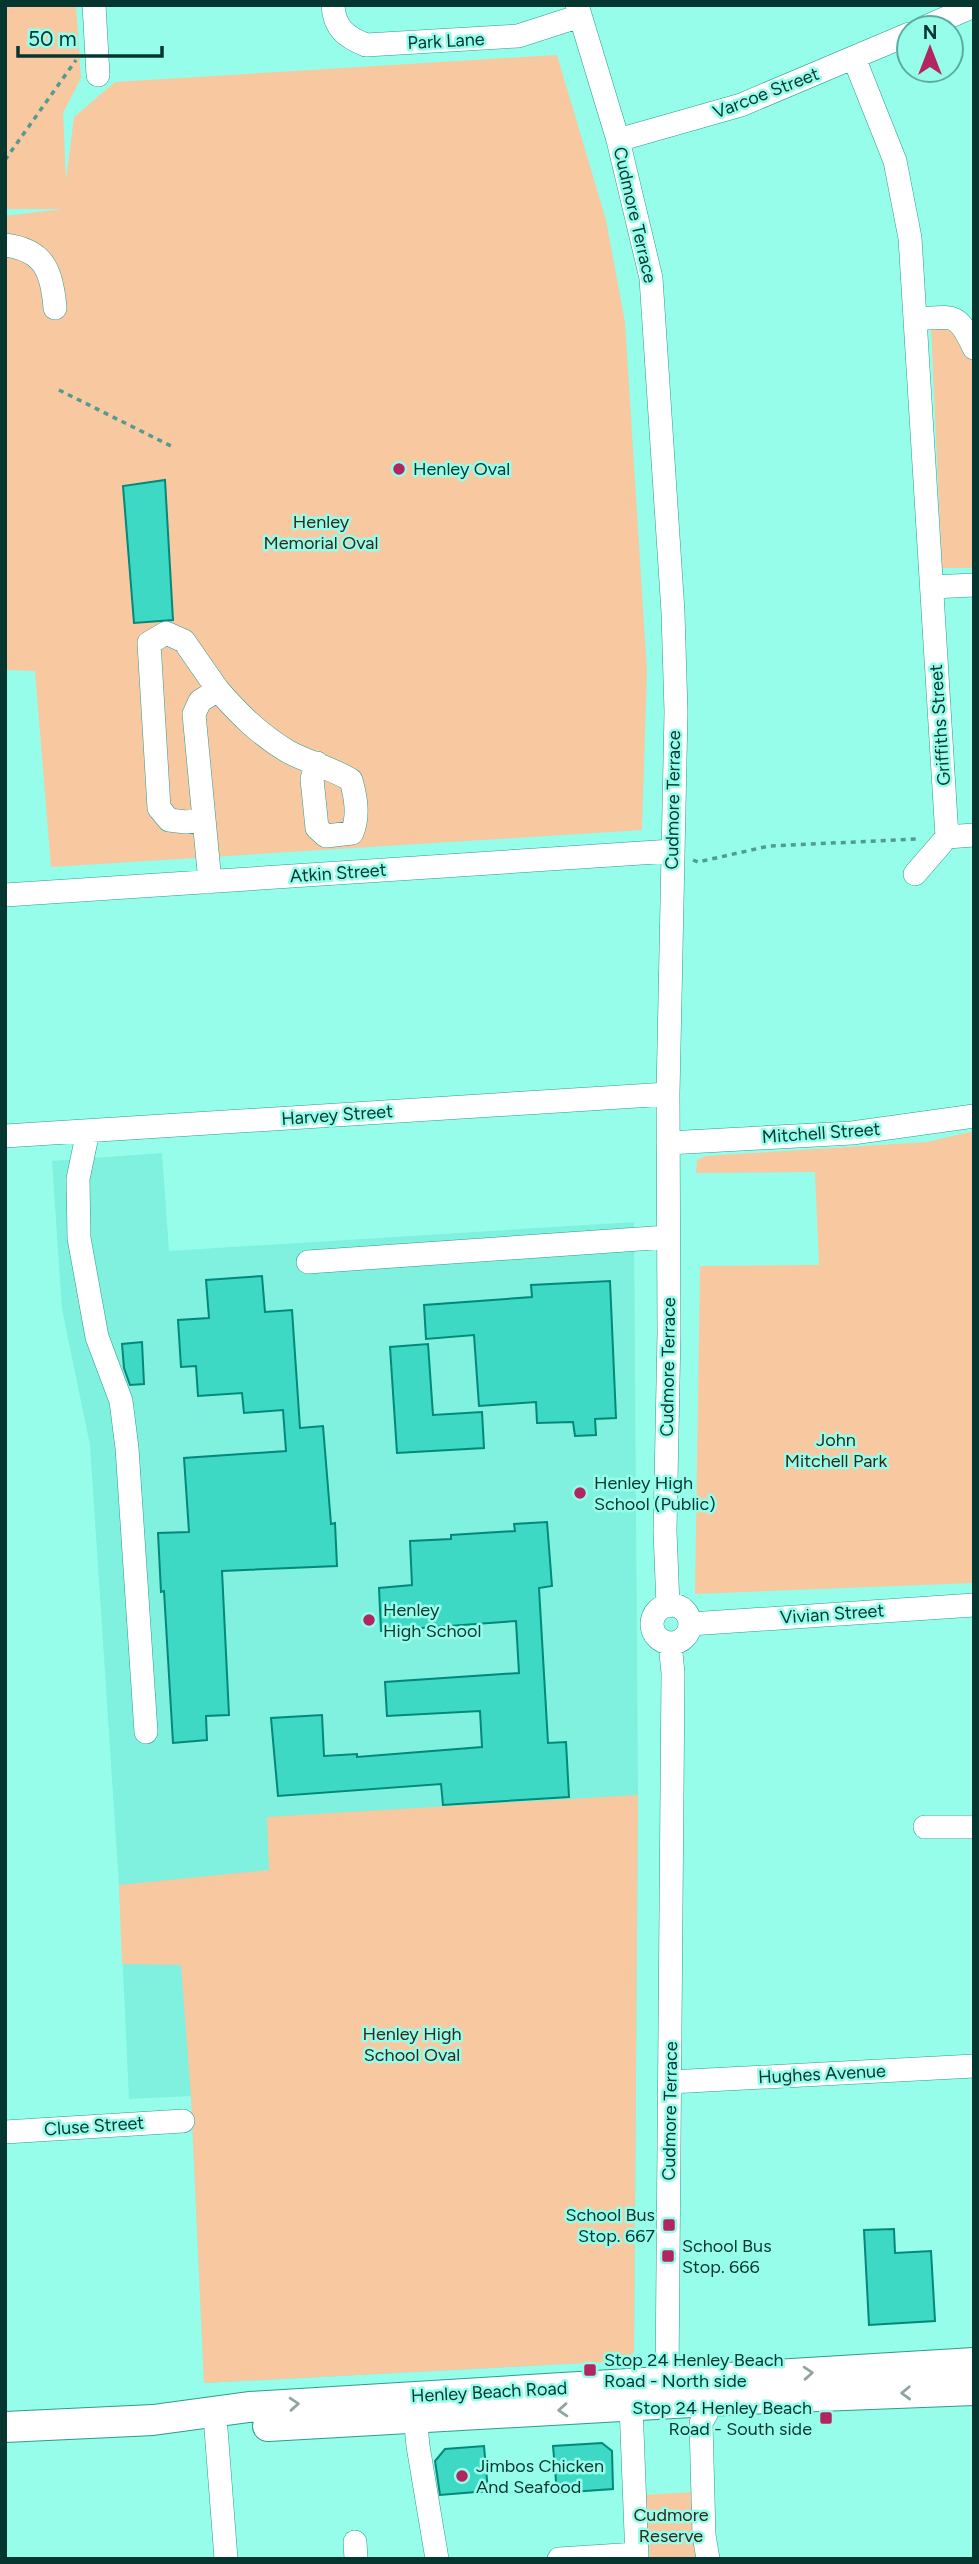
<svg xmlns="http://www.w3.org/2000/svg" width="979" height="2564" viewBox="0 0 979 2564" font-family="Figtree,sans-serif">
	<rect width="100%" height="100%" fill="#96fdeb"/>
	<path fill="#7ff1de" d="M 162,1153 L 169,1251 L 634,1222 L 638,1795 L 634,2352 L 625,2361 L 204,2383 L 191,2096 L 129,2099 L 119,1885 L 90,1445 L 62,1309 L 52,1161 Z"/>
	<path fill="#f8c8a0" d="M 5,5 L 76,5 L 81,78 L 63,113 L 66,180 L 74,117 L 115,82 L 557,55 L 606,220 L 625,322 L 647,671 L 642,830 L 51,867 L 35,671 L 5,670 L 5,216 L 63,209 L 5,209 Z
		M 931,328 C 959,328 963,340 974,365 L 974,568 L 942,568 Z
		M 974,1131 L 974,1583 L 695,1594 L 700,1266 L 819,1265 L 815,1172 L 696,1173 L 697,1160 L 706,1156 L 927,1142 Z
		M 638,1795 L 634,2352 L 625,2361 L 204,2383 L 191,2096 L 181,1965 L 122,1964 L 119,1885 L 269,1870 L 267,1817 Z
		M 693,2492 L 697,2559 L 650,2559 L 644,2495 Z"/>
	<path fill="#3dd9c4" stroke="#048879" stroke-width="2" d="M 165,480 L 173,620 L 134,623 L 123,486 Z
		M 262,1276 L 265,1312 L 292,1310 L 300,1428 L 323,1426 L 331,1524 L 335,1523 L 337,1566 L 222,1571 L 229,1715 L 206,1716 L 207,1740 L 173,1743 L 164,1591 L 161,1592 L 158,1533 L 189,1532 L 184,1458 L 286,1451 L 283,1410 L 244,1413 L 242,1393 L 198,1396 L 196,1366 L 181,1367 L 178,1320 L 209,1318 L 206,1280 Z
		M 610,1281 L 616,1418 L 595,1419 L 596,1435 L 575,1436 L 573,1422 L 537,1423 L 536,1402 L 479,1406 L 474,1335 L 426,1339 L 424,1305 L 532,1297 L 531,1285 Z
		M 142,1342 L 144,1384 L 130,1385 L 124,1368 L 122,1344 Z
		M 428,1344 L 433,1415 L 482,1412 L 484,1448 L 397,1453 L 390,1347 Z
		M 547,1522 L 552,1586 L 539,1588 L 548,1743 L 566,1742 L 569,1797 L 443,1805 L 441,1784 L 278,1796 L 271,1718 L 322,1715 L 324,1756 L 357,1754 L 357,1757 L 482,1747 L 480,1711 L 387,1716 L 385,1682 L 519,1673 L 516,1621 L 381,1631 L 379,1588 L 412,1585 L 410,1541 L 451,1539 L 451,1535 L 515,1531 L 514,1524 Z
		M 894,2229 L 895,2253 L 931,2251 L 935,2321 L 869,2325 L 864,2230 Z
		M 602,2443 L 612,2451 L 613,2489 L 557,2493 L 553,2446 Z
		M 484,2446 L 488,2491 L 440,2495 L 435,2461 L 445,2449 Z"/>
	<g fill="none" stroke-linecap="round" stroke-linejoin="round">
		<g stroke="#2d9c8d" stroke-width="24">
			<path id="minor" d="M 94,5 L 98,75
				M 333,5 C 334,28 346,37 366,45 L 518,36 L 580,16
				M 577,5 L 618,140 L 651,278 L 673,612 L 676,712 L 668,1094 L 669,1333 L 665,1531 L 668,1606
				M 923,28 L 974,6
				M 854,58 L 895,161 L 910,238 L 947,837
				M 618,140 L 741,105 L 909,34
				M 5,245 C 45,250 52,272 55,308
				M 915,319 C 954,317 957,311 974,348
				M 932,587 L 974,585
				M 204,820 L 186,822 L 169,820 L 159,808 L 149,643 L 166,633 L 184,641 L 218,690
				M 947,837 L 974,835
				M 915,874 L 947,837
				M 210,882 L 194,714 L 200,701 L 218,690 C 239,714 259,734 287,751 C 307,762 331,768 351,780 C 356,798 359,816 352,833 L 326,836 L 317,828 L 312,779 L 317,763
				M 5,895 L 672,851
				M 88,1131 L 78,1179 L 79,1238 L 97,1337 L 121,1401 L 127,1448 L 146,1732
				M 5,1136 L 668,1094
				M 668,1143 L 852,1133 L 974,1116
				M 308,1262 L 668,1237
				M652 1624a19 19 0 1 1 38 0a19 19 0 1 1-38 0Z
				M 690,1624 L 974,1605
				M 925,1827 L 974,1827
				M 670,2082 L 974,2066
				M 5,2132 L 183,2121
				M 414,2403 L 418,2446 L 437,2559
				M 216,2429 L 226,2559
				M 355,2542 L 356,2559
				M 559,2559 L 637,2554
				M 637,2559 L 631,2405 L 667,2382 L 673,1673 L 670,1643
				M 708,2559 L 704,2535 L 701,2423 L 713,2401"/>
		</g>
		<g stroke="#2d9c8d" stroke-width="32">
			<path id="major" d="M 268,2426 L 744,2399 L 974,2390
				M 5,2427 L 153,2420 L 249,2407 L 974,2363"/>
		</g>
		<path stroke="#509c90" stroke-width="3.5" stroke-dasharray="5 5" stroke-linecap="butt" d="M 5,160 L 76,60
			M 59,390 L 175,448
			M 693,860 L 698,862 L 769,846 L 918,839"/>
		<use href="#minor" stroke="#fff" stroke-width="23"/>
		<use href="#major" stroke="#fff" stroke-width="30"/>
	</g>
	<defs><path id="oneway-chevron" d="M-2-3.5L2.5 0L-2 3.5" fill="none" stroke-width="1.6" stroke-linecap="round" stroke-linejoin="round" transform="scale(1.75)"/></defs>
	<g stroke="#8fa5a2">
		<use href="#oneway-chevron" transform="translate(808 2373) rotate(-4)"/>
		<use href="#oneway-chevron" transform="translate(906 2393) rotate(178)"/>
		<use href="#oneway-chevron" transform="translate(294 2404) rotate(-4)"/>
		<use href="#oneway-chevron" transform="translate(563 2410) rotate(176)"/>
	</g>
	<g fill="#b2255f" stroke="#96fdeb" stroke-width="2.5">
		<circle cx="399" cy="469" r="7"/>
		<circle cx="580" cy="1493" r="7"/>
		<circle cx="369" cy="1620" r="7"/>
		<rect x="662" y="2218" width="14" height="14" rx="3.5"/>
		<rect x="661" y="2249" width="14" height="14" rx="3.5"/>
		<rect x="583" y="2363" width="14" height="14" rx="3.5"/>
		<rect x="819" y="2411" width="14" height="14" rx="3.5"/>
		<circle cx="462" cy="2476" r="7"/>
	</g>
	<g text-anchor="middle" stroke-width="5" stroke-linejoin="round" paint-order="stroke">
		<g font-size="18" fill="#063630" stroke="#96fdeb">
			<text transform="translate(446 41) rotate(-3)" y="6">Park Lane</text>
			<text transform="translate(766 93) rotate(-21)" y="6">Varcoe Street</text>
			<text transform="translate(635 215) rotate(77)" y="6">Cudmore Terrace</text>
			<text transform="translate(940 725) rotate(-94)" y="6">Griffiths Street</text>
			<text transform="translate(673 800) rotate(-89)" y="6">Cudmore Terrace</text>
			<text transform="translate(338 873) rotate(-4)" y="6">Atkin Street</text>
			<text transform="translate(337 1115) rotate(-4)" y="6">Harvey Street</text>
			<text transform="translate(821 1133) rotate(-4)" y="6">Mitchell Street</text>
			<text transform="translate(668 1367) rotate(-89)" y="6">Cudmore Terrace</text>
			<text transform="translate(832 1614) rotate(-4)" y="6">Vivian Street</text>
			<text transform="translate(822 2074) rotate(-3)" y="6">Hughes Avenue</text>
			<text transform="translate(670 2111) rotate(-89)" y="6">Cudmore Terrace</text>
			<text transform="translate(94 2126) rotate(-4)" y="6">Cluse Street</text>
			<text transform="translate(489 2392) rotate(-3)" y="6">Henley Beach Road</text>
		</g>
		<g font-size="18" fill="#063630" stroke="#96fdeb" text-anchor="start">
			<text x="413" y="475">Henley Oval</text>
			<text x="594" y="1489">Henley High<tspan x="594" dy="21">School (Public)</tspan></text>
			<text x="383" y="1616">Henley<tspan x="383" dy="21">High School</tspan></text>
			<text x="655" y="2221" text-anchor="end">School Bus<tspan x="655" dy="21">Stop. 667</tspan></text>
			<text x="682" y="2252">School Bus<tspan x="682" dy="21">Stop. 666</tspan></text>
			<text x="604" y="2366">Stop 24 Henley Beach<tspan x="604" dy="21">Road - North side</tspan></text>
			<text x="812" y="2414" text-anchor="end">Stop 24 Henley Beach<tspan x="812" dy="21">Road - South side</tspan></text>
			<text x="476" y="2472">Jimbos Chicken<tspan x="476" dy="21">And Seafood</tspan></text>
		</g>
		<g font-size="18" fill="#382616" stroke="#96fdeb">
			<text x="321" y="528">Henley<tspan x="321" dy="21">Memorial Oval</tspan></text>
			<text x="836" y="1446">John<tspan x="836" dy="21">Mitchell Park</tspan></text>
			<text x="412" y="2040">Henley High<tspan x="412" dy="21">School Oval</tspan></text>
			<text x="671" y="2521">Cudmore<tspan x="671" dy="21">Reserve</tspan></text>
		</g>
	</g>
	<rect width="979" height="2564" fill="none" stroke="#063630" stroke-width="14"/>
	<g transform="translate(930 49)"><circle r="33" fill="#96fdeb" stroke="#5cada0" stroke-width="2"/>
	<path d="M0-5L12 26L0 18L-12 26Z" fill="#b2255f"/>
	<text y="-10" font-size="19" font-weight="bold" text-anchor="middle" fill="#063630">N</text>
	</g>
	<path d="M18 46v10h144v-10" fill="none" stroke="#063630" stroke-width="3.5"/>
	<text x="28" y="46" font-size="21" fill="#063630" stroke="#96fdeb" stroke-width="5" paint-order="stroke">50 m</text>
</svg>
